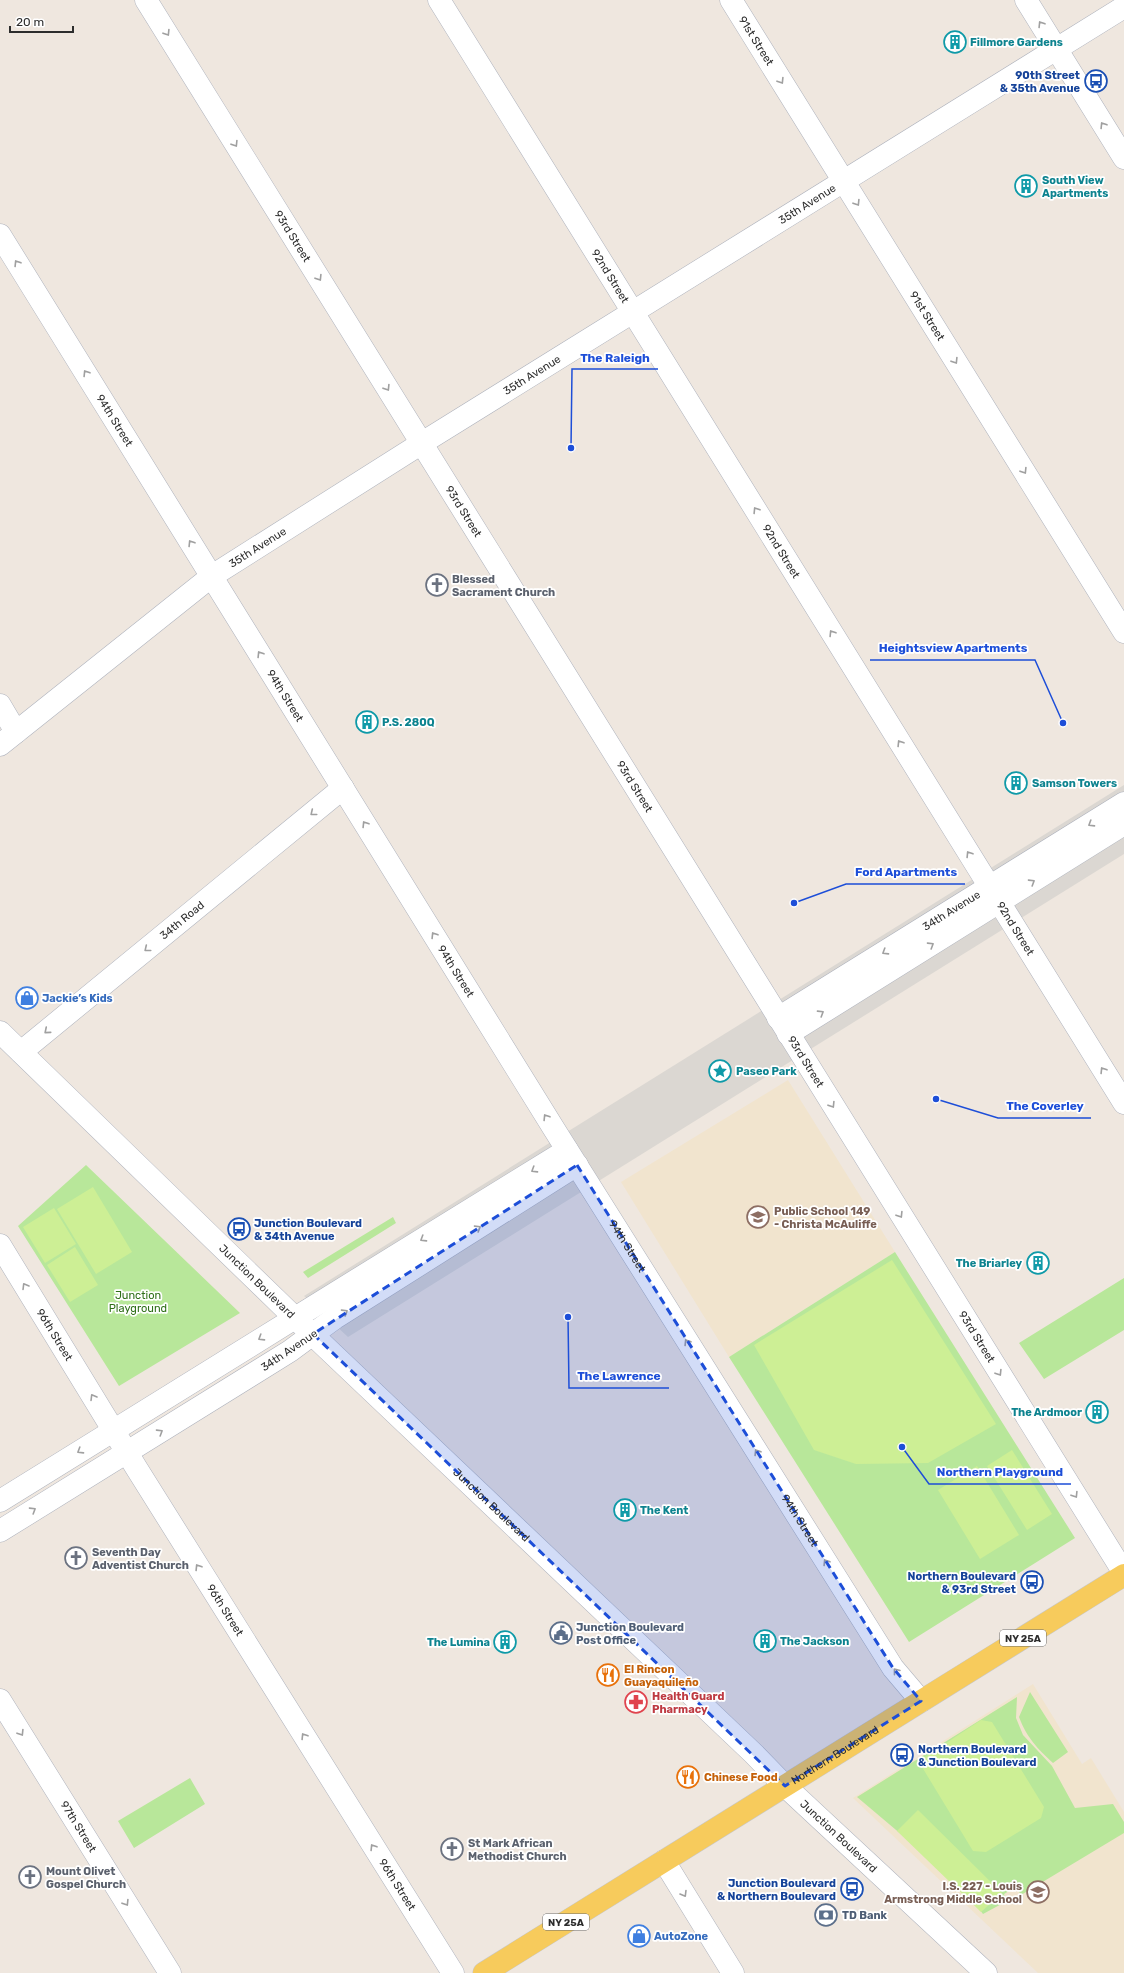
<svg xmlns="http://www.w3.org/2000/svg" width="1124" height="1973" viewBox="0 0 1124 1973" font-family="Rubik,sans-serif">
	<rect width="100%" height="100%" fill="#efe7df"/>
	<path fill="#f1e4ce" d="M 788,1080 L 895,1252 L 729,1357 L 621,1182 Z
		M 1033,1684 L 1082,1764 L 1091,1758 L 1124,1812 L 1124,1973 L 1038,1973 L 853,1798 Z"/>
	<path fill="#b8e79a" d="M 86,1165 L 240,1313 L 119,1386 L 18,1226 Z
		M 393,1217 L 396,1223 L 308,1278 L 303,1272 Z
		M 895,1252 L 1075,1538 L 909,1642 L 729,1357 Z
		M 1124,1278 L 1124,1330 L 1044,1379 L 1019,1343 Z
		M 1030,1692 L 1068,1752 L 1053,1763 C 1037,1748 1027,1738 1019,1717 Z
		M 1017,1697 L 1016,1718 L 1023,1735 L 1052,1766 L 1075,1808 L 1113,1804 L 1124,1822 L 1124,1833 L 1021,1895 L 1016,1887 L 1004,1894 L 1007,1901 L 983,1914 L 960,1884 L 857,1797 Z
		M 190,1778 L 205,1804 L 134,1848 L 118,1821 Z"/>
	<path fill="#cdef95" d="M 93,1187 L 132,1252 L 96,1274 L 57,1209 Z
		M 54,1208 L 76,1244 L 45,1263 L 23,1227 Z
		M 75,1247 L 98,1285 L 70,1302 L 47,1265 Z
		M 892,1260 L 996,1424 L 928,1463 L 856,1464 L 814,1450 L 754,1345 Z
		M 1012,1450 L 1052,1514 L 1027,1530 L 987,1466 Z
		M 977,1466 L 1019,1535 L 980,1559 L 938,1490 Z
		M 981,1720 L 992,1722 L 1044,1807 L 1041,1818 L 986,1852 L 973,1851 L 922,1767 L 925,1757 Z
		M 918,1810 L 1002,1893 L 981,1912 L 897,1831 Z"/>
	<path fill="#dbd7d2" d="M 1124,785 L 1124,854 L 348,1337 L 304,1296 Z"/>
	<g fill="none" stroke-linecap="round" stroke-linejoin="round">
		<g stroke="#afb3bd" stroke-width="23">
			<g id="minor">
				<path id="s1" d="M 146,0 L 1124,1573"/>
				<path id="s2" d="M 439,0 L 1124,1103"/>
				<path id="s3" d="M 731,0 L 1124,632"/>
				<path d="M 1026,0 L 1124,158"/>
				<path id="s4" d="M 0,235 L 554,1129 L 893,1668 L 921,1701"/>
				<path d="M 0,705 L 16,732"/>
				<path id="s5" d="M 0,745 L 212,576 L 422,443 L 1124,7"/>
				<path id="s6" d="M 778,1018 L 1124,803"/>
				<path d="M 788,1034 L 1124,824"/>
				<path id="s7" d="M 21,1052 L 343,788"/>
				<path id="s8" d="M 0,1245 L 137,1469 L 453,1973"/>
				<path d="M 295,1318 L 567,1150"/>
				<path d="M 313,1334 L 335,1318 L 577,1165"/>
				<path id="s9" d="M 0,1700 L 170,1973"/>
				<path d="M 664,1861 L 733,1973"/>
			</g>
		</g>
		<g stroke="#afb3bd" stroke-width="23">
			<path id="tertiary" d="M 0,1501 L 295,1318
				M 0,1531 L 290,1351 L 313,1334"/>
		</g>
		<g stroke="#afb3bd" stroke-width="23">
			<g id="secondary">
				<path id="s10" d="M 0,1032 L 295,1318 L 754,1754 L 785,1786 L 986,1973"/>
			</g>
		</g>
		<g stroke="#c8c8c8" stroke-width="23">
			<g id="primary">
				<path id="s11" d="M 484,1973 L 1124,1575"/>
			</g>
		</g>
		<use href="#minor" stroke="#fff" stroke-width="22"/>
		<use href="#tertiary" stroke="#fff" stroke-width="22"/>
		<use href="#secondary" stroke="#fff" stroke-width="22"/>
		<use href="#primary" stroke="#f7cb5c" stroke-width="22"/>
	</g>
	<defs><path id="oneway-chevron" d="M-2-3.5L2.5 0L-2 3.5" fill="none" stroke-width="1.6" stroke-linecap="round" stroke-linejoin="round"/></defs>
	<g stroke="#a0a0a0">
		<use href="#oneway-chevron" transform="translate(1041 24) rotate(-122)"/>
		<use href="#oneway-chevron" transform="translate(167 33) rotate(58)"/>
		<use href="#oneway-chevron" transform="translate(781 81) rotate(58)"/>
		<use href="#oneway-chevron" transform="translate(1103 125) rotate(-122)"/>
		<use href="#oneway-chevron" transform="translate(235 144) rotate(58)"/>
		<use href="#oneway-chevron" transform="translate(857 203) rotate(58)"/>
		<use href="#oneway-chevron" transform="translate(17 263) rotate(-122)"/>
		<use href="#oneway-chevron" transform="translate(319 278) rotate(58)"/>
		<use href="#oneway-chevron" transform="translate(955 361) rotate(58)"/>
		<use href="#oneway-chevron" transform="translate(86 373) rotate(-122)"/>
		<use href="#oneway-chevron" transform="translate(387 388) rotate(58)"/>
		<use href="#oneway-chevron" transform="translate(1024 471) rotate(58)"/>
		<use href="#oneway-chevron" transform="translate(756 510) rotate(-122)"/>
		<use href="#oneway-chevron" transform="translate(191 543) rotate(-122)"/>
		<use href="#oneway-chevron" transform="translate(832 633) rotate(-122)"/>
		<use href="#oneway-chevron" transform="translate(260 654) rotate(-122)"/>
		<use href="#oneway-chevron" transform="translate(900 743) rotate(-122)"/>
		<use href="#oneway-chevron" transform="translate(313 813) rotate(141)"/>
		<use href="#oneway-chevron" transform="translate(365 824) rotate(-122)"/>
		<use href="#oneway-chevron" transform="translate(1091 824) rotate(148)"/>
		<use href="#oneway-chevron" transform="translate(969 854) rotate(-122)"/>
		<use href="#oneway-chevron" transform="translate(1032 882) rotate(-32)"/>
		<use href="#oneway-chevron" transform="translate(434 935) rotate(-122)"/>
		<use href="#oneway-chevron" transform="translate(931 945) rotate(-32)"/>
		<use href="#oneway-chevron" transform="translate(147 949) rotate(141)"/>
		<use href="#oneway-chevron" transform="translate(885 952) rotate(148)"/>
		<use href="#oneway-chevron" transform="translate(821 1013) rotate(-32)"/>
		<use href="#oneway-chevron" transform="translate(47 1031) rotate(140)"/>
		<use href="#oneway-chevron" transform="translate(1103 1070) rotate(-122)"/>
		<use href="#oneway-chevron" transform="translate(832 1105) rotate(58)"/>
		<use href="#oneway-chevron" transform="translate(546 1117) rotate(-122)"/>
		<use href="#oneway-chevron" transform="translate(534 1170) rotate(148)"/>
		<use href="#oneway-chevron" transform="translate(900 1215) rotate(58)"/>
		<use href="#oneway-chevron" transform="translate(478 1228) rotate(-32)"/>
		<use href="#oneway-chevron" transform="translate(423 1239) rotate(148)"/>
		<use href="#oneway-chevron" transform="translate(25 1286) rotate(-121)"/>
		<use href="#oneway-chevron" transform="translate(345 1312) rotate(-32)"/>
		<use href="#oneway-chevron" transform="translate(261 1338) rotate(148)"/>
		<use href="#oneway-chevron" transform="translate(687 1342) rotate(-122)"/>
		<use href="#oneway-chevron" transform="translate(999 1373) rotate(58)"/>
		<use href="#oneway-chevron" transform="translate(93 1397) rotate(-121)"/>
		<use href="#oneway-chevron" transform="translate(160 1432) rotate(-32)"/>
		<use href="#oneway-chevron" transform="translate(80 1451) rotate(148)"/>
		<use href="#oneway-chevron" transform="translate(757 1452) rotate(-122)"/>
		<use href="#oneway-chevron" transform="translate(1075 1495) rotate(58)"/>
		<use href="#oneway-chevron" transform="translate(33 1510) rotate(-32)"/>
		<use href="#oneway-chevron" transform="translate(826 1562) rotate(-122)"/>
		<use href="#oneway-chevron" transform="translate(198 1567) rotate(-122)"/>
		<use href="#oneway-chevron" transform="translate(896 1671) rotate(-128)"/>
		<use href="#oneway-chevron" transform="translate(21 1733) rotate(58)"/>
		<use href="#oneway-chevron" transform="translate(304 1736) rotate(-122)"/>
		<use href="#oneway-chevron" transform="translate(373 1847) rotate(-122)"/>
		<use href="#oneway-chevron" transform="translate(684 1894) rotate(59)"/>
		<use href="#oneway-chevron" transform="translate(126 1903) rotate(58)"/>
	</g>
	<path fill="#1d4ed8" fill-opacity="0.2" stroke="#1d4ed8" stroke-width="3" stroke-dasharray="8 5" stroke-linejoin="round" d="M 577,1165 L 893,1668 L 921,1701 L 785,1786 L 313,1334 Z"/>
	<defs>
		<g id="building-ring" transform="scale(1.15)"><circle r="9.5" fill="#fff" stroke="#0f9aa8" stroke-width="1.5"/><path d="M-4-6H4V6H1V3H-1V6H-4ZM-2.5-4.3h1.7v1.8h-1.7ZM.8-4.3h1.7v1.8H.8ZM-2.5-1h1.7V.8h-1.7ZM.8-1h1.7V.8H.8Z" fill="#0f9aa8"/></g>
		<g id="bus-ring" transform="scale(1.15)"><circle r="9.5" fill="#fff" stroke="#1a4fb4" stroke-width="1.5"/><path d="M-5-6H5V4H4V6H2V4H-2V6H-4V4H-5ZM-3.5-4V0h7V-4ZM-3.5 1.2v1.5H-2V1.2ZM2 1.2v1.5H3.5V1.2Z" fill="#1a4fb4"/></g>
		<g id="church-ring" transform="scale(1.15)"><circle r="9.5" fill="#fff" stroke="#6b7280" stroke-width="1.5"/><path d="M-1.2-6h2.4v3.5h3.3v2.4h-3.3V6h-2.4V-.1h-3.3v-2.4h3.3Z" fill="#6b7280"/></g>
		<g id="shop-ring" transform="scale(1.15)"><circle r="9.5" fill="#fff" stroke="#3f7fe0" stroke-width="1.5"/><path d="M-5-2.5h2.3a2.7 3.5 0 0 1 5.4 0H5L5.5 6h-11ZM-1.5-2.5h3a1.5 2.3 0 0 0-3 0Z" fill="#3f7fe0"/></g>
		<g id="sight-ring" transform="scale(1.15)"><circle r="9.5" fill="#fff" stroke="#0f9aa8" stroke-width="1.5"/><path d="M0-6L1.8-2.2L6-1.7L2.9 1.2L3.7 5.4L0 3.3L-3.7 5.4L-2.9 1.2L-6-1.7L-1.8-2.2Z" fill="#0f9aa8"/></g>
		<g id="school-ring" transform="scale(1.15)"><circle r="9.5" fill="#fff" stroke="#8d6e63" stroke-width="1.5"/><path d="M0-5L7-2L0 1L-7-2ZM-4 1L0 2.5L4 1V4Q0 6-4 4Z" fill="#8d6e63"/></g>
		<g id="civic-ring" transform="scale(1.15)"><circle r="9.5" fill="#fff" stroke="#5c6f8a" stroke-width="1.5"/><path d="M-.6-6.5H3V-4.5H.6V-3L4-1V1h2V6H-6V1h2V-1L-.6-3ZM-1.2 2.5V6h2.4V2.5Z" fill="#5c6f8a"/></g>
		<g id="restaurant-ring" transform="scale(1.15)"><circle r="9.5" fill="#fff" stroke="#e8710a" stroke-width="1.5"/><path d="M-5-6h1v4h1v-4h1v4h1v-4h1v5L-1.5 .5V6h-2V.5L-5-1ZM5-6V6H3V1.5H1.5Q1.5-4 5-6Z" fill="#e8710a"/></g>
		<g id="pharmacy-ring" transform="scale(1.15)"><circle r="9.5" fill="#fff" stroke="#e0444e" stroke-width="1.5"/><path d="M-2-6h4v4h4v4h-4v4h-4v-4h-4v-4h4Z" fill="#e0444e"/></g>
		<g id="bank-ring" transform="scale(1.15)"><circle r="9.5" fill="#fff" stroke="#5c6f8a" stroke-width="1.5"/><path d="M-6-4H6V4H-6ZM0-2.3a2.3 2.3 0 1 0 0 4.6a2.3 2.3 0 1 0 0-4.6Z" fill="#5c6f8a"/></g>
	</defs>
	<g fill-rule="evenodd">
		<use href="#building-ring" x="955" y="42"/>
		<use href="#bus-ring" x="1096" y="81"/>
		<use href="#building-ring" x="1026" y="186"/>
		<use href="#church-ring" x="437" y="585"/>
		<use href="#building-ring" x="367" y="722"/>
		<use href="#building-ring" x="1016" y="783"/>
		<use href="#shop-ring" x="27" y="998"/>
		<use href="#sight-ring" x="720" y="1071"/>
		<use href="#school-ring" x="758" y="1217"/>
		<use href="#bus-ring" x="239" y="1229"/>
		<use href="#building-ring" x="1038" y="1263"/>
		<use href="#building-ring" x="1097" y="1412"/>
		<use href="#building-ring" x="625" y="1510"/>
		<use href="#church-ring" x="76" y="1558"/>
		<use href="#bus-ring" x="1032" y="1582"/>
		<use href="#civic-ring" x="561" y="1633"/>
		<use href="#building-ring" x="765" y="1641"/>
		<use href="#building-ring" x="505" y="1642"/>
		<use href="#restaurant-ring" x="608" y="1675"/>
		<use href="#pharmacy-ring" x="636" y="1702"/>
		<use href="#bus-ring" x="902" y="1755"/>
		<use href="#restaurant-ring" x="688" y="1777"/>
		<use href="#church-ring" x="452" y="1849"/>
		<use href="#church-ring" x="30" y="1877"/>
		<use href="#bus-ring" x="852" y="1889"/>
		<use href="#school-ring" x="1038" y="1892"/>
		<use href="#bank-ring" x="826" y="1915"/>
		<use href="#shop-ring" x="639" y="1936"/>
	</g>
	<g text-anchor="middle" stroke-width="3.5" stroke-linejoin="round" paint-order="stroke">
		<g fill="#fff" stroke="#6c6c6c" stroke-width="1">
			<rect x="1000" y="1630" width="46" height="16" rx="3"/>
			<rect x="543" y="1914" width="46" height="16" rx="3"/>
		</g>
		<g font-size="10" font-weight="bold" fill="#2d2d2d">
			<text x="1023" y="1642">NY 25A</text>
			<text x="566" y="1926">NY 25A</text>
		</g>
		<g font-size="11" fill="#2d2d2d" stroke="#fff">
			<text dy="4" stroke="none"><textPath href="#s3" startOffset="48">91st Street</textPath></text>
			<text dy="4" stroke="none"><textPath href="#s5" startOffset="973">35th Avenue</textPath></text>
			<text dy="4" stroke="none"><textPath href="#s1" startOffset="278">93rd Street</textPath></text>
			<text dy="4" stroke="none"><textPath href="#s2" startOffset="325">92nd Street</textPath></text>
			<text dy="4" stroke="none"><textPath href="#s3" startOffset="372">91st Street</textPath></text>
			<text dy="4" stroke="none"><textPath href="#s5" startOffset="649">35th Avenue</textPath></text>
			<text dy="4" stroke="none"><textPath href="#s4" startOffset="218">94th Street</textPath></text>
			<text dy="4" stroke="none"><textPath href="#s1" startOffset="602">93rd Street</textPath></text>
			<text dy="4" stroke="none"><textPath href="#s5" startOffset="325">35th Avenue</textPath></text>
			<text dy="4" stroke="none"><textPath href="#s2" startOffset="649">92nd Street</textPath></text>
			<text dy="4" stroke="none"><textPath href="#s4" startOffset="542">94th Street</textPath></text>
			<text dy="4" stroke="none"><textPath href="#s1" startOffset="926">93rd Street</textPath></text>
			<text dy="4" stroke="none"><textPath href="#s6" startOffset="204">34th Avenue</textPath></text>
			<text dy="4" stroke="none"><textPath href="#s7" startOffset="208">34th Road</textPath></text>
			<text dy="4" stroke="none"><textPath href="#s2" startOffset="1093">92nd Street</textPath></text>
			<text dy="4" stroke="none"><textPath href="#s4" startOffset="866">94th Street</textPath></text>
			<text dy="4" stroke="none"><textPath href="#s1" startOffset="1250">93rd Street</textPath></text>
			<text dy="4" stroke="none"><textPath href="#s4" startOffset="1190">94th Street</textPath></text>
			<text dy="4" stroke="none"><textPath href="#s10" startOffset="358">Junction Boulevard</textPath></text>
			<text dy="4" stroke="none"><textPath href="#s8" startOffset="105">96th Street</textPath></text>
			<text dy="4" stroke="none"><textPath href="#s1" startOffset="1574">93rd Street</textPath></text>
			<text transform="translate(289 1350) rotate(-34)" y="4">34th Avenue</text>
			<text dy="4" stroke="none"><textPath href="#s10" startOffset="682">Junction Boulevard</textPath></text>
			<text dy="4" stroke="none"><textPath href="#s4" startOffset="1514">94th Street</textPath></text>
			<text dy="4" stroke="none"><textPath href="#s8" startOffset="429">96th Street</textPath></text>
			<text dy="4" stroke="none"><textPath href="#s11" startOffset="413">Northern Boulevard</textPath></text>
			<text dy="4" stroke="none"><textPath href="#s9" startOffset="149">97th Street</textPath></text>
			<text dy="4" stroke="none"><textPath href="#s10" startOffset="1162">Junction Boulevard</textPath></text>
			<text dy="4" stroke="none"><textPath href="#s8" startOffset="753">96th Street</textPath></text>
		</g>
		<g font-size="11" font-weight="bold" fill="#0d838f" stroke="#fff" text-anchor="start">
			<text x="970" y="46">Fillmore Gardens</text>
			<text x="1042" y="184">South View<tspan x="1042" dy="13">Apartments</tspan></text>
			<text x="382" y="726">P.S. 280Q</text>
			<text x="1032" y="787">Samson Towers</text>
			<text x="736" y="1075">Paseo Park</text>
			<text x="1022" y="1267" text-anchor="end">The Briarley</text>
			<text x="1082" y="1416" text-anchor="end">The Ardmoor</text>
			<text x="640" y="1514">The Kent</text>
			<text x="780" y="1645">The Jackson</text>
			<text x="490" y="1646" text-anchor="end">The Lumina</text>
		</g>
		<g font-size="11" font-weight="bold" fill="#164399" stroke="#fff" text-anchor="end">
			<text x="1080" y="79">90th Street<tspan x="1080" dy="13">&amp; 35th Avenue</tspan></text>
			<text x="254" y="1227" text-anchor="start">Junction Boulevard<tspan x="254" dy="13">&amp; 34th Avenue</tspan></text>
			<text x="1016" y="1580">Northern Boulevard<tspan x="1016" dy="13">&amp; 93rd Street</tspan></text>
			<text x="918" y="1753" text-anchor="start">Northern Boulevard<tspan x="918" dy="13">&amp; Junction Boulevard</tspan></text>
			<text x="836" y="1887">Junction Boulevard<tspan x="836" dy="13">&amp; Northern Boulevard</tspan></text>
		</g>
		<g font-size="11" font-weight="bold" fill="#5b616d" stroke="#fff" text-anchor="start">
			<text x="452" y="583">Blessed<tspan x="452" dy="13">Sacrament Church</tspan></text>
			<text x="92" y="1556">Seventh Day<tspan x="92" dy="13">Adventist Church</tspan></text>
			<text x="468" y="1847">St Mark African<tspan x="468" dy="13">Methodist Church</tspan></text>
			<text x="46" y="1875">Mount Olivet<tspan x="46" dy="13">Gospel Church</tspan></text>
		</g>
		<g font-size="11" font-weight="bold" fill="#366cbe" stroke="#fff" text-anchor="start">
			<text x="42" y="1002">Jackie’s Kids</text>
			<text x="654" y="1940">AutoZone</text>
		</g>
		<g font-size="11" font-weight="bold" fill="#785e54" stroke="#fff" text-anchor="start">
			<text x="774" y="1215">Public School 149<tspan x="774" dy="13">- Christa McAuliffe</tspan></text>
			<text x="1022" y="1890" text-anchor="end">I.S. 227 - Louis<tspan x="1022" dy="13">Armstrong Middle School</tspan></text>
		</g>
		<g font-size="11" fill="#2e6f18" stroke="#fff">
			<text x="138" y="1299">Junction<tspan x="138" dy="13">Playground</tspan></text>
		</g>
		<g font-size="11" font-weight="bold" fill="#4e5e75" stroke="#fff" text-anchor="start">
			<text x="576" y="1631">Junction Boulevard<tspan x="576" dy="13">Post Office</tspan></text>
			<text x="842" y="1919">TD Bank</text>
		</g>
		<g font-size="11" font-weight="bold" fill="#c56008" stroke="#fff" text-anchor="start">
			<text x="624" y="1673">El Rincon<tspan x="624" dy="13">Guayaquileño</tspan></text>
			<text x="704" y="1781">Chinese Food</text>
		</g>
		<g font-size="11" font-weight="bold" fill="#be3a42" stroke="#fff" text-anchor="start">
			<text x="652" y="1700">Health Guard<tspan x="652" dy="13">Pharmacy</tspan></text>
		</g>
	</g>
	<path fill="none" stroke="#1d4ed8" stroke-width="1.5" d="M571 448L572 369H658M1063 723L1035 660H870M794 903L846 884H965M936 1099L998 1118H1091M568 1317L569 1388H669M902 1447L929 1484H1071"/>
	<g fill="#1d4ed8" stroke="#fff" stroke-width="1.5">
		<circle cx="571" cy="448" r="4"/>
		<circle cx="1063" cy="723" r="4"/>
		<circle cx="794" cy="903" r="4"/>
		<circle cx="936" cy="1099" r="4"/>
		<circle cx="568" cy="1317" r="4"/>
		<circle cx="902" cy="1447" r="4"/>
	</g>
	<g font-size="12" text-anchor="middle" font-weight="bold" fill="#1d4ed8" stroke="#fff" stroke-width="3.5" stroke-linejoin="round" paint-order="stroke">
		<text x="615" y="362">The Raleigh</text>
		<text x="953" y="652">Heightsview Apartments</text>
		<text x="906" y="876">Ford Apartments</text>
		<text x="1045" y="1110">The Coverley</text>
		<text x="619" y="1380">The Lawrence</text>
		<text x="1000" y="1476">Northern Playground</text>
	</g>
	<path d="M10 26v6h63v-6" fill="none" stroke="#2d2d2d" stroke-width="2"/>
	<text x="16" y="26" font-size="12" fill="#2d2d2d" stroke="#ffffff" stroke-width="3" paint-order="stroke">20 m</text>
</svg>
